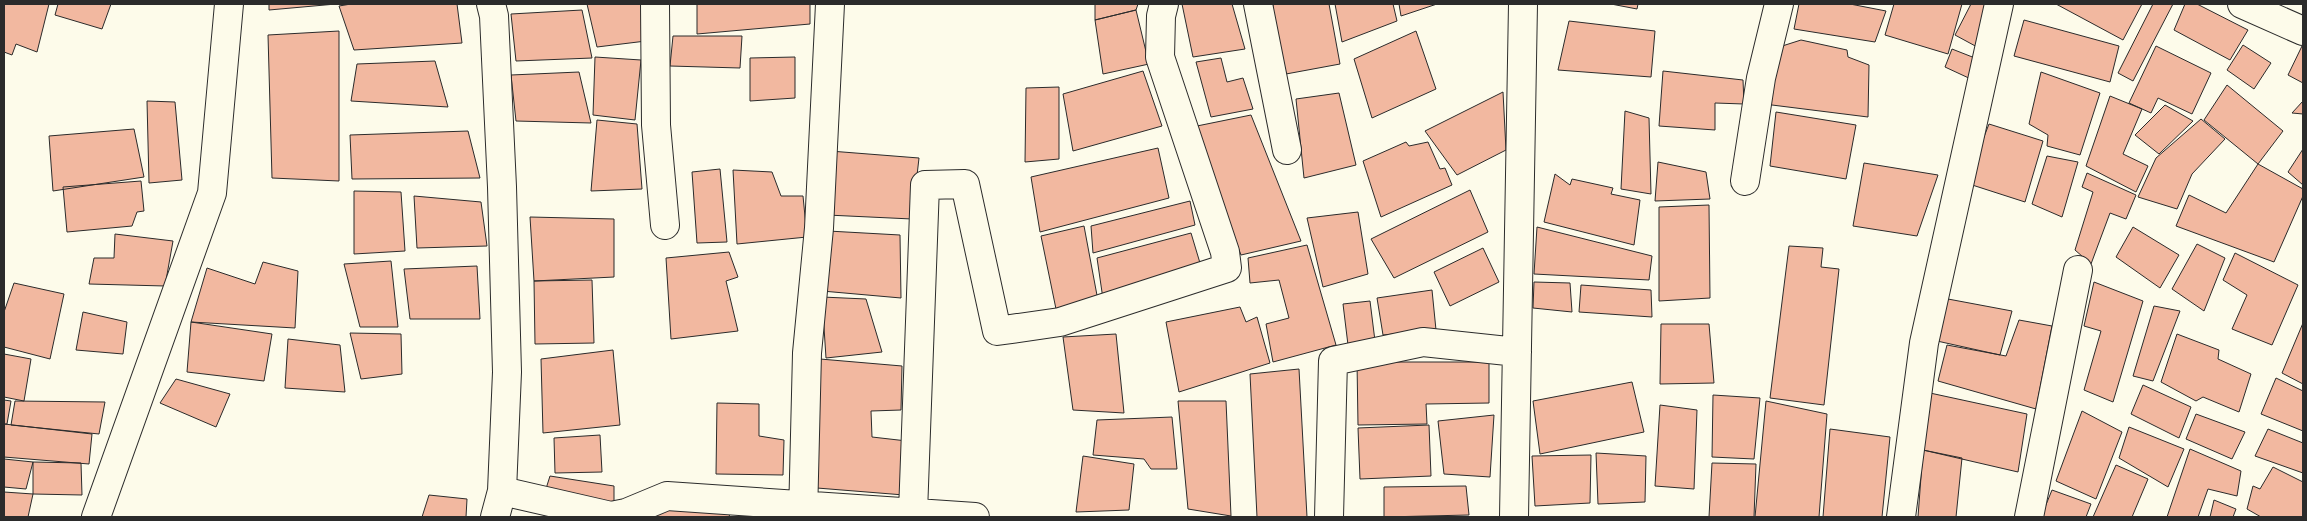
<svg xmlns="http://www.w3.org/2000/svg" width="2307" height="521" viewBox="0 0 2307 521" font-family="'Archivo Narrow',sans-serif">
	<rect width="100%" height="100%" fill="#fdfbea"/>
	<path fill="#f2b8a0" stroke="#2b2b2b" d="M 4,4 L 49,4 L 37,52 L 16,44 L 12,55 L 4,52 Z
		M 58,4 L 111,4 L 102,29 L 55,15 Z
		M 269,4 L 336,4 L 269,10 Z
		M 351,4 L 457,4 L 462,43 L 354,50 L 339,6 Z
		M 587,4 L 644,4 L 646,41 L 597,47 Z
		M 697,4 L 810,4 L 810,24 L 697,34 Z
		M 1095,4 L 1138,4 L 1136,10 L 1095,20 Z
		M 1182,4 L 1232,4 L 1245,49 L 1193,57 Z
		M 1273,4 L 1329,4 L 1340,64 L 1286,74 L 1272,22 Z
		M 1335,4 L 1393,4 L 1397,21 L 1342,42 Z
		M 1399,4 L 1437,4 L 1401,16 Z
		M 1611,4 L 1638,4 L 1637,9 Z
		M 1799,4 L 1850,4 L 1886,11 L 1875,42 L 1794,29 Z
		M 1894,4 L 1962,4 L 1948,54 L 1885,35 Z
		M 1971,4 L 1984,4 L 1997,9 L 1979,48 L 1955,35 Z
		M 2056,4 L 2142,4 L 2123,40 Z
		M 2153,4 L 2173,4 L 2133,81 L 2118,73 Z
		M 2185,4 L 2197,4 L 2248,30 L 2230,60 L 2174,30 Z
		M 582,10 L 592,58 L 516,61 L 511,14 Z
		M 1136,10 L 1149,64 L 1103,74 L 1095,20 Z
		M 2024,20 L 2119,46 L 2110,82 L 2014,56 Z
		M 1569,21 L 1655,31 L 1651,77 L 1558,70 Z
		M 339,31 L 339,181 L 272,178 L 268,35 Z
		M 1416,31 L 1436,89 L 1372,118 L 1354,59 Z
		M 673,36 L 742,36 L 740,68 L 670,66 Z
		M 1801,40 L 1847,50 L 1848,57 L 1869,65 L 1868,117 L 1764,104 L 1776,48 Z
		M 2243,45 L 2271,63 L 2254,89 L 2227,70 Z
		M 2156,46 L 2211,73 L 2192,114 L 2158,98 L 2151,113 L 2129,103 Z
		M 2302,46 L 2303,47 L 2303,83 L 2288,75 Z
		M 1952,49 L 1980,60 L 1973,80 L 1945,67 Z
		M 595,57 L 641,60 L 635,120 L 593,115 Z
		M 795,57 L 795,98 L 750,101 L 750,58 Z
		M 1221,58 L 1227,82 L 1243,78 L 1253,109 L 1211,117 L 1196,62 Z
		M 435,61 L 448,107 L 351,101 L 357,64 Z
		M 1143,71 L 1162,126 L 1073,151 L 1063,94 Z
		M 1663,71 L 1743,80 L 1744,104 L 1715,103 L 1715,130 L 1659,126 Z
		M 579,72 L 591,123 L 516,121 L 511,75 Z
		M 2041,72 L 2100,93 L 2080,155 L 2047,146 L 2048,135 L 2029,124 Z
		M 2227,85 L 2283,131 L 2258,164 L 2204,120 Z
		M 1059,87 L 1059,159 L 1025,162 L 1026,88 Z
		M 1503,92 L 1506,150 L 1457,175 L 1425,131 Z
		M 1339,93 L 1356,165 L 1304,178 L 1296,99 Z
		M 2110,96 L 2142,109 L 2123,154 L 2148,166 L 2136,192 L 2086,166 Z
		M 147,101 L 175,102 L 182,180 L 149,183 Z
		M 2303,101 L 2303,114 L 2292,113 Z
		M 2165,105 L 2193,121 L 2159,154 L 2135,135 Z
		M 1625,111 L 1649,118 L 1651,194 L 1621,189 Z
		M 1776,112 L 1856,125 L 1846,179 L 1770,166 Z
		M 1251,115 L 1301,241 L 1241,255 L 1192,127 Z
		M 2201,119 L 2225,139 L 2192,174 L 2177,209 L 2138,197 L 2156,158 Z
		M 597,120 L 637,124 L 642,189 L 591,191 Z
		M 1989,124 L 2043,141 L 2025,202 L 1966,183 Z
		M 134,129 L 144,177 L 53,191 L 49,136 Z
		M 468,131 L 480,178 L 352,179 L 350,135 Z
		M 1406,142 L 1409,146 L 1428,142 L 1440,169 L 1445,168 L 1452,185 L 1381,217 L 1363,161 Z
		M 1158,148 L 1169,198 L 1040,232 L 1031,177 Z
		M 2303,149 L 2303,185 L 2288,172 Z
		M 830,151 L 919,158 L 912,219 L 827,215 Z
		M 2047,156 L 2078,162 L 2062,217 L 2032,204 Z
		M 1658,162 L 1706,172 L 1710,199 L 1655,201 Z
		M 1864,163 L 1938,175 L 1917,236 L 1853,226 Z
		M 2258,164 L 2303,189 L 2303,196 L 2274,262 L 2176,226 L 2189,195 L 2226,213 Z
		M 720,169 L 727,242 L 697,243 L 692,172 Z
		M 733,170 L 772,172 L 781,196 L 803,196 L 807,237 L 737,244 Z
		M 2087,173 L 2136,195 L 2126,219 L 2110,213 L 2091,264 L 2075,250 L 2093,192 L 2082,187 Z
		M 1555,174 L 1570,185 L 1572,179 L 1613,188 L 1611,194 L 1640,200 L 1634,245 L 1544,222 Z
		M 141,181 L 144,211 L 137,212 L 132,226 L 67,232 L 63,187 Z
		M 1470,190 L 1488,232 L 1394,278 L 1371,239 Z
		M 354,191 L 401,192 L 405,251 L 354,254 Z
		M 414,196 L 481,202 L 487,246 L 417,248 Z
		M 1190,201 L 1195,225 L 1093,253 L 1091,226 Z
		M 1709,205 L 1710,298 L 1659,301 L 1659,207 Z
		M 1358,212 L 1368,274 L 1323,287 L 1307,218 Z
		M 530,217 L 614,219 L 614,277 L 534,281 Z
		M 1084,226 L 1099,306 L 1056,309 L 1041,236 Z
		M 1537,227 L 1652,256 L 1649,280 L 1534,274 Z
		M 2133,227 L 2179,255 L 2160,288 L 2116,257 Z
		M 828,231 L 900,235 L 901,298 L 822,291 Z
		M 1191,233 L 1203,273 L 1103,299 L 1097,258 Z
		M 115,234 L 173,241 L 165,286 L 89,284 L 94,258 L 114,258 Z
		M 2197,244 L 2225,258 L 2204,311 L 2172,289 Z
		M 1307,245 L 1336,345 L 1273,362 L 1266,324 L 1289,318 L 1279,280 L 1250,283 L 1248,258 Z
		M 1789,246 L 1823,248 L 1821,267 L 1839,269 L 1824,405 L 1770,398 Z
		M 1483,248 L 1499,282 L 1450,306 L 1434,272 Z
		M 729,252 L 738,277 L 726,281 L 738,331 L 671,339 L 666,258 Z
		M 2235,253 L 2298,285 L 2272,345 L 2232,329 L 2247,295 L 2223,280 Z
		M 391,261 L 398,327 L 360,327 L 344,264 Z
		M 263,262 L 298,271 L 295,328 L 191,322 L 207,268 L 255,284 Z
		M 477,266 L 480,319 L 410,319 L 404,269 Z
		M 592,280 L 594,343 L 535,344 L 534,281 Z
		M 1534,282 L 1570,283 L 1572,312 L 1533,308 Z
		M 2094,282 L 2143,301 L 2113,402 L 2084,390 L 2101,331 L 2084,326 Z
		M 14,283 L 64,294 L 50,359 L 4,347 L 4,312 Z
		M 1581,285 L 1651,290 L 1652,317 L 1579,312 Z
		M 1432,290 L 1436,330 L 1383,335 L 1377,298 Z
		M 822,297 L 866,299 L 882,352 L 826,358 Z
		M 1948,299 L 2012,311 L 2000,355 L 1937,341 Z
		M 1370,301 L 1375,341 L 1348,345 L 1343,304 Z
		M 2154,306 L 2180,311 L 2153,381 L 2133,376 Z
		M 1240,307 L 1246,322 L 1257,317 L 1270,363 L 1179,392 L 1166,322 Z
		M 83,312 L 127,322 L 123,354 L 76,350 Z
		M 2019,320 L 2052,326 L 2036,409 L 1938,381 L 1947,345 L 2006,356 Z
		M 191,322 L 272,334 L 264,381 L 187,372 Z
		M 2303,323 L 2303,384 L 2282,373 Z
		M 1661,324 L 1709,324 L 1714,383 L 1660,384 Z
		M 350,333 L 401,334 L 402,374 L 361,379 Z
		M 1116,334 L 1124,413 L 1073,410 L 1063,337 Z
		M 2177,334 L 2219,350 L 2218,359 L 2251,374 L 2239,412 L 2203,397 L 2196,401 L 2161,382 Z
		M 288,339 L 340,345 L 345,392 L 285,388 Z
		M 613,350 L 620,425 L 543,433 L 541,359 Z
		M 4,354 L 31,359 L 24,401 L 4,397 Z
		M 820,359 L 902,366 L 901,410 L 871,411 L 872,437 L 907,441 L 904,495 L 817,488 Z
		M 1357,362 L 1489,362 L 1489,403 L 1426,404 L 1427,424 L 1358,425 Z
		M 1299,369 L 1307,517 L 1257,517 L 1250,374 Z
		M 2276,378 L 2303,391 L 2303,431 L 2261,414 Z
		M 176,379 L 230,394 L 216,427 L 160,403 Z
		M 1632,382 L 1644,432 L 1540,454 L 1533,401 Z
		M 2143,385 L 2191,407 L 2179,438 L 2131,414 Z
		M 1930,393 L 2027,414 L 2018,472 L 1923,450 Z
		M 1713,395 L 1760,398 L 1754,459 L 1712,457 Z
		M 4,400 L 11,401 L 7,424 L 4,424 Z
		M 15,401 L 105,402 L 99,434 L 11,425 Z
		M 1178,401 L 1226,401 L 1231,516 L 1188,509 Z
		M 1766,401 L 1827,414 L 1819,517 L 1755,517 Z
		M 717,403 L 759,404 L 759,436 L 784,440 L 783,475 L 716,474 Z
		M 1660,405 L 1697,410 L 1694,489 L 1655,486 Z
		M 2082,411 L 2122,432 L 2096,499 L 2056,481 Z
		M 2196,414 L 2245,432 L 2232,459 L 2186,439 Z
		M 1494,415 L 1490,477 L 1444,474 L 1438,421 Z
		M 1172,417 L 1177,469 L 1151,469 L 1144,459 L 1093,455 L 1097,420 Z
		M 4,424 L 92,434 L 89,464 L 4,457 Z
		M 1429,425 L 1431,476 L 1360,479 L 1358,428 Z
		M 2129,427 L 2184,449 L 2168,487 L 2119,458 Z
		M 1830,429 L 1890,437 L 1882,517 L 1823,517 Z
		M 2268,429 L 2303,443 L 2303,473 L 2255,456 Z
		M 600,435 L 602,472 L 555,473 L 554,438 Z
		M 2190,449 L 2241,471 L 2237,496 L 2208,489 L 2198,517 L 2167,517 Z
		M 1923,450 L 1962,458 L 1956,517 L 1918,517 Z
		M 1596,453 L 1646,456 L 1645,502 L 1598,504 Z
		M 1591,455 L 1590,503 L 1535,506 L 1532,456 Z
		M 1083,456 L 1134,464 L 1129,510 L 1076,512 Z
		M 4,459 L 33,462 L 26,489 L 4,487 Z
		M 33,462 L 81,463 L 82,495 L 33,494 Z
		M 1712,463 L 1756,464 L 1754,517 L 1709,517 Z
		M 2116,465 L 2148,479 L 2132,517 L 2093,517 Z
		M 2273,467 L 2303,482 L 2303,517 L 2261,517 L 2247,509 L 2253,486 L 2260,489 Z
		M 550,476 L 614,486 L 614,508 L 544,495 Z
		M 1466,486 L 1469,515 L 1384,517 L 1384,487 Z
		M 2052,490 L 2091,504 L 2086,517 L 2041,517 Z
		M 4,492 L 33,494 L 28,517 L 4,517 Z
		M 429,495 L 467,499 L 466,517 L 422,517 Z
		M 2214,500 L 2236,509 L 2233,517 L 2210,517 Z
		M 655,507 L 730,513 L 729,517 L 654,517 Z"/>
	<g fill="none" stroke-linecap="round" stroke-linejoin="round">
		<g stroke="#2b2b2b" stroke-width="30">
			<path id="minor" d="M 491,4 L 494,16 L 502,187 L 507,372 L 502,491 L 495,517
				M 655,4 L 656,125 L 665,225
				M 1258,4 L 1287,150
				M 1745,181 L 1761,78 L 1779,4
				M 502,491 L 611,516 L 626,513 L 667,496 L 975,517
				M 913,513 L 925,185 L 965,184 L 997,331 L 1060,322 L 1227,268 L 1225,252 L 1160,57 L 1161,16 L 1164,4
				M 96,517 L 212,193 L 229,4
				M 803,517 L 807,353 L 819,228 L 830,4
				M 1329,517 L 1333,361 L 1423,342 L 1517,352
				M 1514,517 L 1523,4
				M 1901,517 L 1924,343 L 1999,4
				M 2029,517 L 2078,270"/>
		</g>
		<g stroke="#2b2b2b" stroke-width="30">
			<path id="tertiary" d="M 2242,4 L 2303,31"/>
		</g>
		<use href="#minor" stroke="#fdfbea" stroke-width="28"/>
		<use href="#tertiary" stroke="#fdfbea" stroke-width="28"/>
	</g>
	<rect width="2307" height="521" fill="none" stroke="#2b2b2b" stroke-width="10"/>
</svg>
